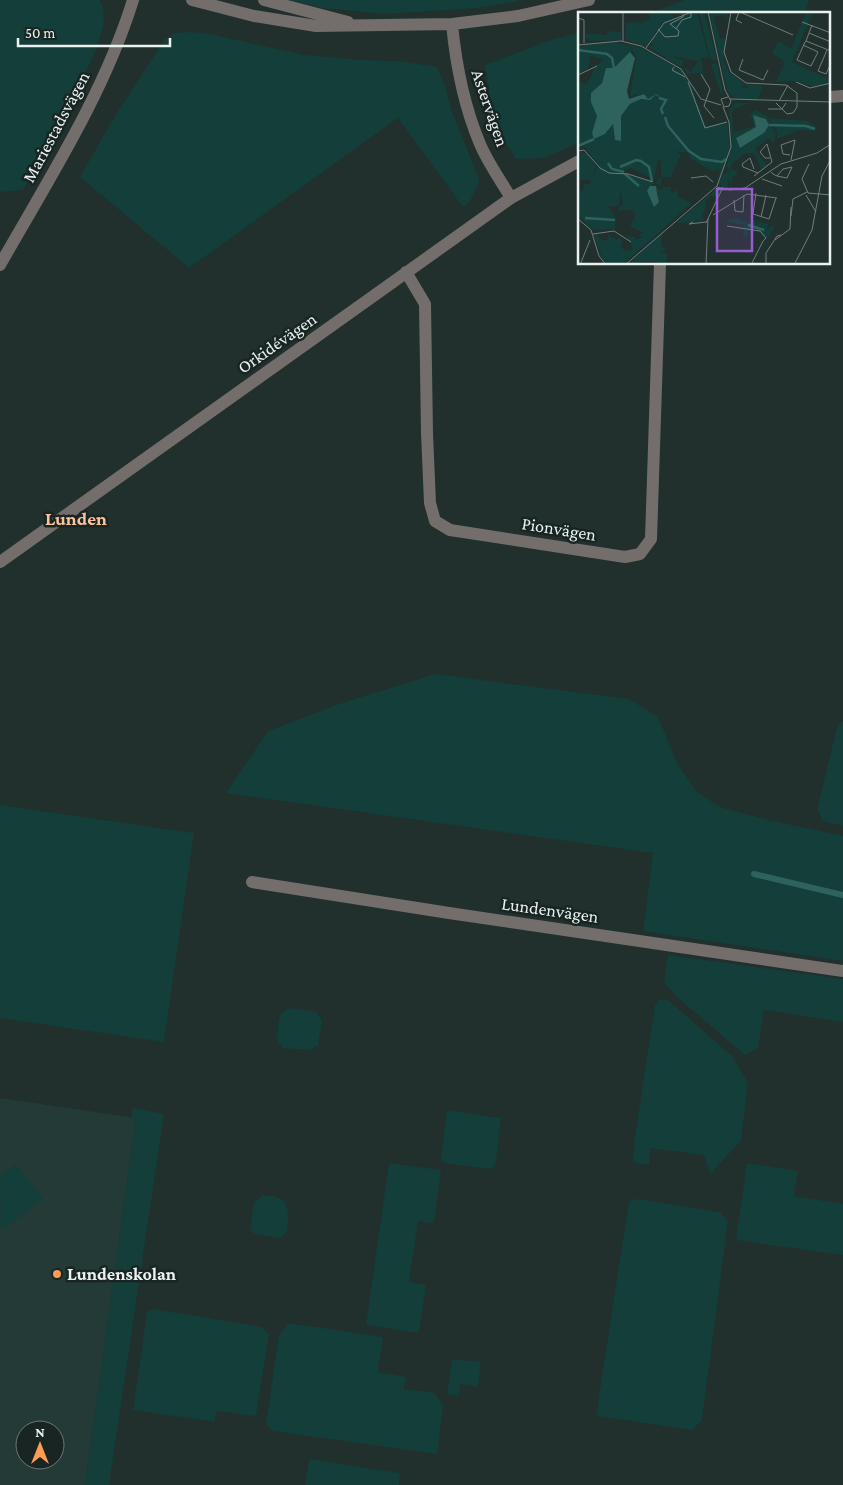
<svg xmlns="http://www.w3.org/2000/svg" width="843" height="1485" viewBox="0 0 843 1485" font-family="'Crimson Pro',serif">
	<rect width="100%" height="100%" fill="#212f2d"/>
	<path fill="#243a37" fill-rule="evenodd" d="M 0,1098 L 136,1118 L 85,1485 L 0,1485 ZM 25,1430 L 55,1430 L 55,1460 L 25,1460 Z"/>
	<path fill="#143e39" d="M 0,0 L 99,0 L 103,6 L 104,23 L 97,48 L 73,100 L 23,190 L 0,192 Z
		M 290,0 L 519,0 L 516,2 L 478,8 L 386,14 L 322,8 Z
		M 684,0 L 809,0 L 805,14 L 648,14 Z
		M 192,32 L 214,35 L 305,55 L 361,60 L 399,61 L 437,67 L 445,86 L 452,112 L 480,181 L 469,203 L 463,207 L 398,118 L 189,268 L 80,177 L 115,116 L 165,39 L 175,33 Z
		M 579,33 L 579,143 L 544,158 L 516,159 L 495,127 L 485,65 L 554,39 Z
		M 435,674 L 629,699 L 658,717 L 678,765 L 697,792 L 720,807 L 764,819 L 843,836 L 843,961 L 643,931 L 653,853 L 226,793 L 268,731 L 339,704 Z
		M 843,720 L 843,826 L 823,821 L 817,810 L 837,727 Z
		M 0,805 L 194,833 L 164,1042 L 0,1018 Z
		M 668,955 L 843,979 L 843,1022 L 764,1010 L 758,1048 L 745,1055 L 677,997 L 664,983 Z
		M 660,999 L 668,1000 L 732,1056 L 748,1083 L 741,1141 L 710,1174 L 704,1155 L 651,1148 L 649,1165 L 633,1162 L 635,1137 L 655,1005 Z
		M 288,1008 L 316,1012 L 322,1020 L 318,1046 L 309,1050 L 283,1048 L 276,1040 L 280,1015 Z
		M 133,1108 L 164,1114 L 109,1485 L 85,1485 L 136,1118 L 131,1117 Z
		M 447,1110 L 501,1118 L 496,1161 L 494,1167 L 489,1169 L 444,1163 L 441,1158 Z
		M 389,1163 L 441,1170 L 434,1223 L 418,1221 L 409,1282 L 426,1285 L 419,1333 L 366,1325 Z
		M 747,1163 L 798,1171 L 794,1196 L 843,1204 L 843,1255 L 736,1240 Z
		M 16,1164 L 43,1199 L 1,1231 L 0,1176 Z
		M 263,1195 C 291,1196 289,1209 287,1232 L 280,1238 L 255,1234 L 250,1229 L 254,1202 Z
		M 637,1199 L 720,1212 L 728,1221 L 702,1420 L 693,1430 L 596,1416 L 629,1201 Z
		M 153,1309 L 262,1327 L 269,1334 L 256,1416 L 216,1411 L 215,1422 L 133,1410 L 147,1312 Z
		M 289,1323 L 383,1337 L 378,1372 L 406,1377 L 404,1389 L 435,1393 L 443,1406 L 437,1454 L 273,1431 L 266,1424 L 279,1334 Z
		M 452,1359 L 481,1362 L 478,1387 L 460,1384 L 459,1396 L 447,1394 Z
		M 309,1459 L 400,1473 L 399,1485 L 305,1485 Z"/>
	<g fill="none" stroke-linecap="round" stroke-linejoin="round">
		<path stroke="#2e625c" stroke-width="6" d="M 754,874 L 843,895"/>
		<path stroke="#736e6b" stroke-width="12" d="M 192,0 L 254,16 L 316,26 L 452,24 L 518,16 L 589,0
			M 264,0 L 348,22
			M 452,24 C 456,66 464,106 480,144 C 488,163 501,181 511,198
			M 829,97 L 843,96
			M 406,272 L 425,304 L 427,433 L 430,503 L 435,521 L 450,530 L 625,557 L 640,554 L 651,539 L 660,264
			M 0,562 L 511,198 L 579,161
			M 252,882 L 449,913 L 843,971"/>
		<path stroke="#736e6b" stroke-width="12" d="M 0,265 C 48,180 104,94 133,0"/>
	</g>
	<circle fill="#fc9d53" stroke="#182523" stroke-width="2" cx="57" cy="1274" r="5"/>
	<g text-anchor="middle" stroke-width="5" stroke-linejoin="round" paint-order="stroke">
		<g font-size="18" fill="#e9f2f0" stroke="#182523">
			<text transform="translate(490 108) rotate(71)" y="6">Astervägen</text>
			<text transform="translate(56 127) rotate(-62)" y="6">Mariestadsvägen</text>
			<text transform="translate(277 343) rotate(-35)" y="6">Orkidévägen</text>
			<text transform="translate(559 529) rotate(9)" y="6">Pionvägen</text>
			<text transform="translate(550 910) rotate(8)" y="6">Lundenvägen</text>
		</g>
		<g font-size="18" font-weight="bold" fill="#e9f2f0" stroke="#182523" text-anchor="start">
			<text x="67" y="1280">Lundenskolan</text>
		</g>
		<g font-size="19" font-weight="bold" fill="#fbc49f" stroke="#182523">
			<text x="76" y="525">Lunden</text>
		</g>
	</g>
	<g transform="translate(578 12)">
		<rect width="252" height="252" fill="#212f2d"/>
		<path d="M 70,0 L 96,0 L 93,4 L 103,1 L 84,11 L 68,35 L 47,27 L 48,11 L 60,10 L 67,14 L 63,10 L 72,7 ZM 121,0 L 126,0 L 140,49 L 132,47 ZM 131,0 L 150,0 L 149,7 L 145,3 L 136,5 L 142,27 L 147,26 L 146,50 L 151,60 L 167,72 L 163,75 L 170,77 L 169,72 L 185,74 L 180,87 L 158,87 L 150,82 ZM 228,0 L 235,0 L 214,50 L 251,67 L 248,72 L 237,75 L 218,69 L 198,70 L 207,50 L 195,42 L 195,38 L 201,29 L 213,37 ZM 119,1 L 131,46 L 123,46 L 125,61 L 109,62 L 105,53 L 112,60 L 120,49 L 93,44 L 106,49 L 103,55 L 70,35 L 76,33 L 73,31 L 82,16 L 92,7 ZM 29,19 L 43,20 L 43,28 L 13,29 L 7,25 L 8,21 L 29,23 ZM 36,30 L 64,36 L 103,58 L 112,70 L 128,114 L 149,110 L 152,134 L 147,155 L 140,167 L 137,169 L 134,169 L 138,168 L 145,155 L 142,160 L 138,157 L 136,160 L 113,147 L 110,141 L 98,139 L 103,143 L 93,165 L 83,165 L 83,174 L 77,171 L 83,165 L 83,149 L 80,147 L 76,168 L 53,156 L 43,160 L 76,171 L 69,179 L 76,195 L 81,190 L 78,174 L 83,179 L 85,175 L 93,175 L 93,182 L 99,177 L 100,185 L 114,191 L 133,172 L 130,177 L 45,252 L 32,253 L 25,249 L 16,223 L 17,221 L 21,220 L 19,223 L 25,229 L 30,227 L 30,222 L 39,228 L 42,225 L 45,231 L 42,234 L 47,239 L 55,237 L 49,224 L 58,225 L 57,228 L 65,225 L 59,224 L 65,221 L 52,214 L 57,204 L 55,198 L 38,199 L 45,191 L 42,179 L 41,194 L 30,194 L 38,207 L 37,217 L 16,218 L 2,205 L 2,207 L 8,211 L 11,214 L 16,220 L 0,206 L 1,177 L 5,179 L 6,171 L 11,173 L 19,155 L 22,156 L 6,134 L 0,134 L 0,70 L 9,72 L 18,53 L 26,48 L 12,44 L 10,57 L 0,62 L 0,36 L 8,32 ZM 53,34 L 58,46 L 52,84 L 66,82 L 70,87 L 78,82 L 81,85 L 77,83 L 72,88 L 63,87 L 52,92 L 43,104 L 43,129 L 37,128 L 35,112 L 27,122 L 16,127 L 14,121 L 19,104 L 13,82 L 24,71 L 28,56 L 36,56 L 53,41 ZM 139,51 L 145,81 L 143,83 L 133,52 ZM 157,91 L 172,91 L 154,98 L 155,121 L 176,114 L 172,102 L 178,98 L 189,104 L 198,122 L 196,131 L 191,126 L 177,137 L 189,154 L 184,158 L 176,141 L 167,141 L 154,152 L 151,165 L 154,157 L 161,161 L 155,165 L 152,176 L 151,166 L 149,177 L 140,172 L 146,161 L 152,159 L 149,155 L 154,129 L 151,98 ZM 175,103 L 188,107 L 191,113 L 189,118 L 163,133 L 158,126 L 178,115 ZM 191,106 L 230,109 L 237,114 L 236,119 L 222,118 L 199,127 L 199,120 ZM 3,140 L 9,142 L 18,154 L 13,168 L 0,168 ZM 139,176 L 143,177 L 140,185 L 133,184 L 127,189 L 129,193 L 124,205 L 127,208 L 97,212 ZM 157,205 L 173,212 L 174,207 L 189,212 L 191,208 L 188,221 L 192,214 L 197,214 L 176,252 L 189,226 L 181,220 L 171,219 L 170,225 L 165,225 L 166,213 L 148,210 ZM 85,220 L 83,233 L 88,238 L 82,241 L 90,241 L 88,252 L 69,249 L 49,253 Z" fill="#143e39" fill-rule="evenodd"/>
		<path d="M 52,40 L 57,46 L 49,79 L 51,87 L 66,82 L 70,87 L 78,82 L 82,85 L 77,83 L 72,88 L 63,87 L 52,92 L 43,104 L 43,129 L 37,128 L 35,112 L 27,122 L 16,127 L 14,121 L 19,104 L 13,90 L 13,81 L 24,71 L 28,56 L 36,56 ZM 175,103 L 188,107 L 191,113 L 187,120 L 162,136 L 158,126 L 178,115 ZM 72,174 L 78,174 L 79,181 L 81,190 L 76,195 L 69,179 Z" fill="#2e625c"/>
		<path fill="none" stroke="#2e625c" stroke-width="2.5" d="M 0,38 L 29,42 L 34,46 L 36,56M 81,86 L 88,88 L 83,97 L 85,102M 87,105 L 90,114 L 111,139 L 123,147 L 144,150 L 148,147M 191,113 L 228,114 L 237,117M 0,134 L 16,127M 30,151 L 34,157 L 46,160M 42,155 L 58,148 L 63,149 L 71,155 L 74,169M 47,162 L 61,174M 7,206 L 37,208M 170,213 L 186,218"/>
		<path fill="none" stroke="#717d7b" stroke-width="1" d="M 130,0 L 147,78 L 153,89 L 151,94 L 146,95 L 143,87 L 150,85M 153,0 L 146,40 L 153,60 L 168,71 L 208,73 L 219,81 L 219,95 L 215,101 L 209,102 L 204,97 L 190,97M 161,0 L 158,8 L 164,11M 162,0 L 215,23M 0,6 L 6,8 L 6,31M 224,10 L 253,21M 80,17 L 87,25 L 100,24 L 101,19 L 92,12 L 105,5 L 105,2M 98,17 L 104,8 L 113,5 L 113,0M 231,21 L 253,30M 45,29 L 45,0M 228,29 L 253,39M 228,29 L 234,13M 0,33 L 43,29 L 63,34 L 103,57 L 123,87 L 143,93M 225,33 L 240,40 L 233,54 L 219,48 L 227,30 L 228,29M 68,36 L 86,11 L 114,0M 249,38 L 240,59 L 248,62 L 253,51M 165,47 L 161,58 L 176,64 L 185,68 L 190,58M 96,55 L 94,58 L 107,65M 123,62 L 132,77 L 126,94 L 136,106M 0,63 L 19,54M 110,70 L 127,116 L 149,110M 218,70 L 232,76 L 253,71M 152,87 L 253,90M 201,89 L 210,73M 198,91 L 204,97 L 208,91M 0,139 L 6,138 L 22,156 L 31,161 L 50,162 L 75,170M 212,143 L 205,142 L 203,133 L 217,128 L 213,148M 231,152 L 224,167 L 230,181 L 253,183M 176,157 L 172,146 L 164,152 L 165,155 L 180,161M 193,160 L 195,162 L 199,164 L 209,166 L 214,155 L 205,157 L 199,164M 176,164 L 194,150 L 189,132 L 182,140 L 187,146 L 192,146M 113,166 L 128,164 L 135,170M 184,167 L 204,174M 139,175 L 152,178 L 167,176 L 203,152 L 239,141 L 253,132M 178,181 L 175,202 L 191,207 L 198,186M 228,183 L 238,200M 156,188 L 157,199 L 165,200 L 166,183M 135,203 L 169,182 L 199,186M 213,204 L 215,187 L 229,180M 183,205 L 188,183M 0,207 L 13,218 L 21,244 L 28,253M 115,210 L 111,212 L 128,210M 128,211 L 145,175M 149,214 L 182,219 L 188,226 L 185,229M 15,222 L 36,219 L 53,230M 197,228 L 212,217 L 213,195M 2,253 L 12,228M 47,253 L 139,174 L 153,135 L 151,110 L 145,95M 128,253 L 130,207M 173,253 L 185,229M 188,253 L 188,241 L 199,224 L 203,223M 216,253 L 234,218 L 244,164 L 253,147"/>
		<path fill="#965ecb" fill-opacity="0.15" stroke="#965ecb" stroke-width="2.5" d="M 139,177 L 174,177 L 174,239 L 139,239 Z"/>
		<rect width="252" height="252" fill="none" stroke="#e9f2f0" stroke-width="2.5"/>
	</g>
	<g transform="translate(40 1445)"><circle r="24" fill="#182523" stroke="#6c7775"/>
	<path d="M0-4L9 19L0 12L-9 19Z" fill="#fc9d53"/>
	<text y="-8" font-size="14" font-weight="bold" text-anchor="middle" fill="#e9f2f0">N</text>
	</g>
	<path d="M18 38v8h152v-8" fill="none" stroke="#e9f2f0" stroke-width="2.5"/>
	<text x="25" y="38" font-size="15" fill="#e9f2f0" stroke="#182523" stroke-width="4" paint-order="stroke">50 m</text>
</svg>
